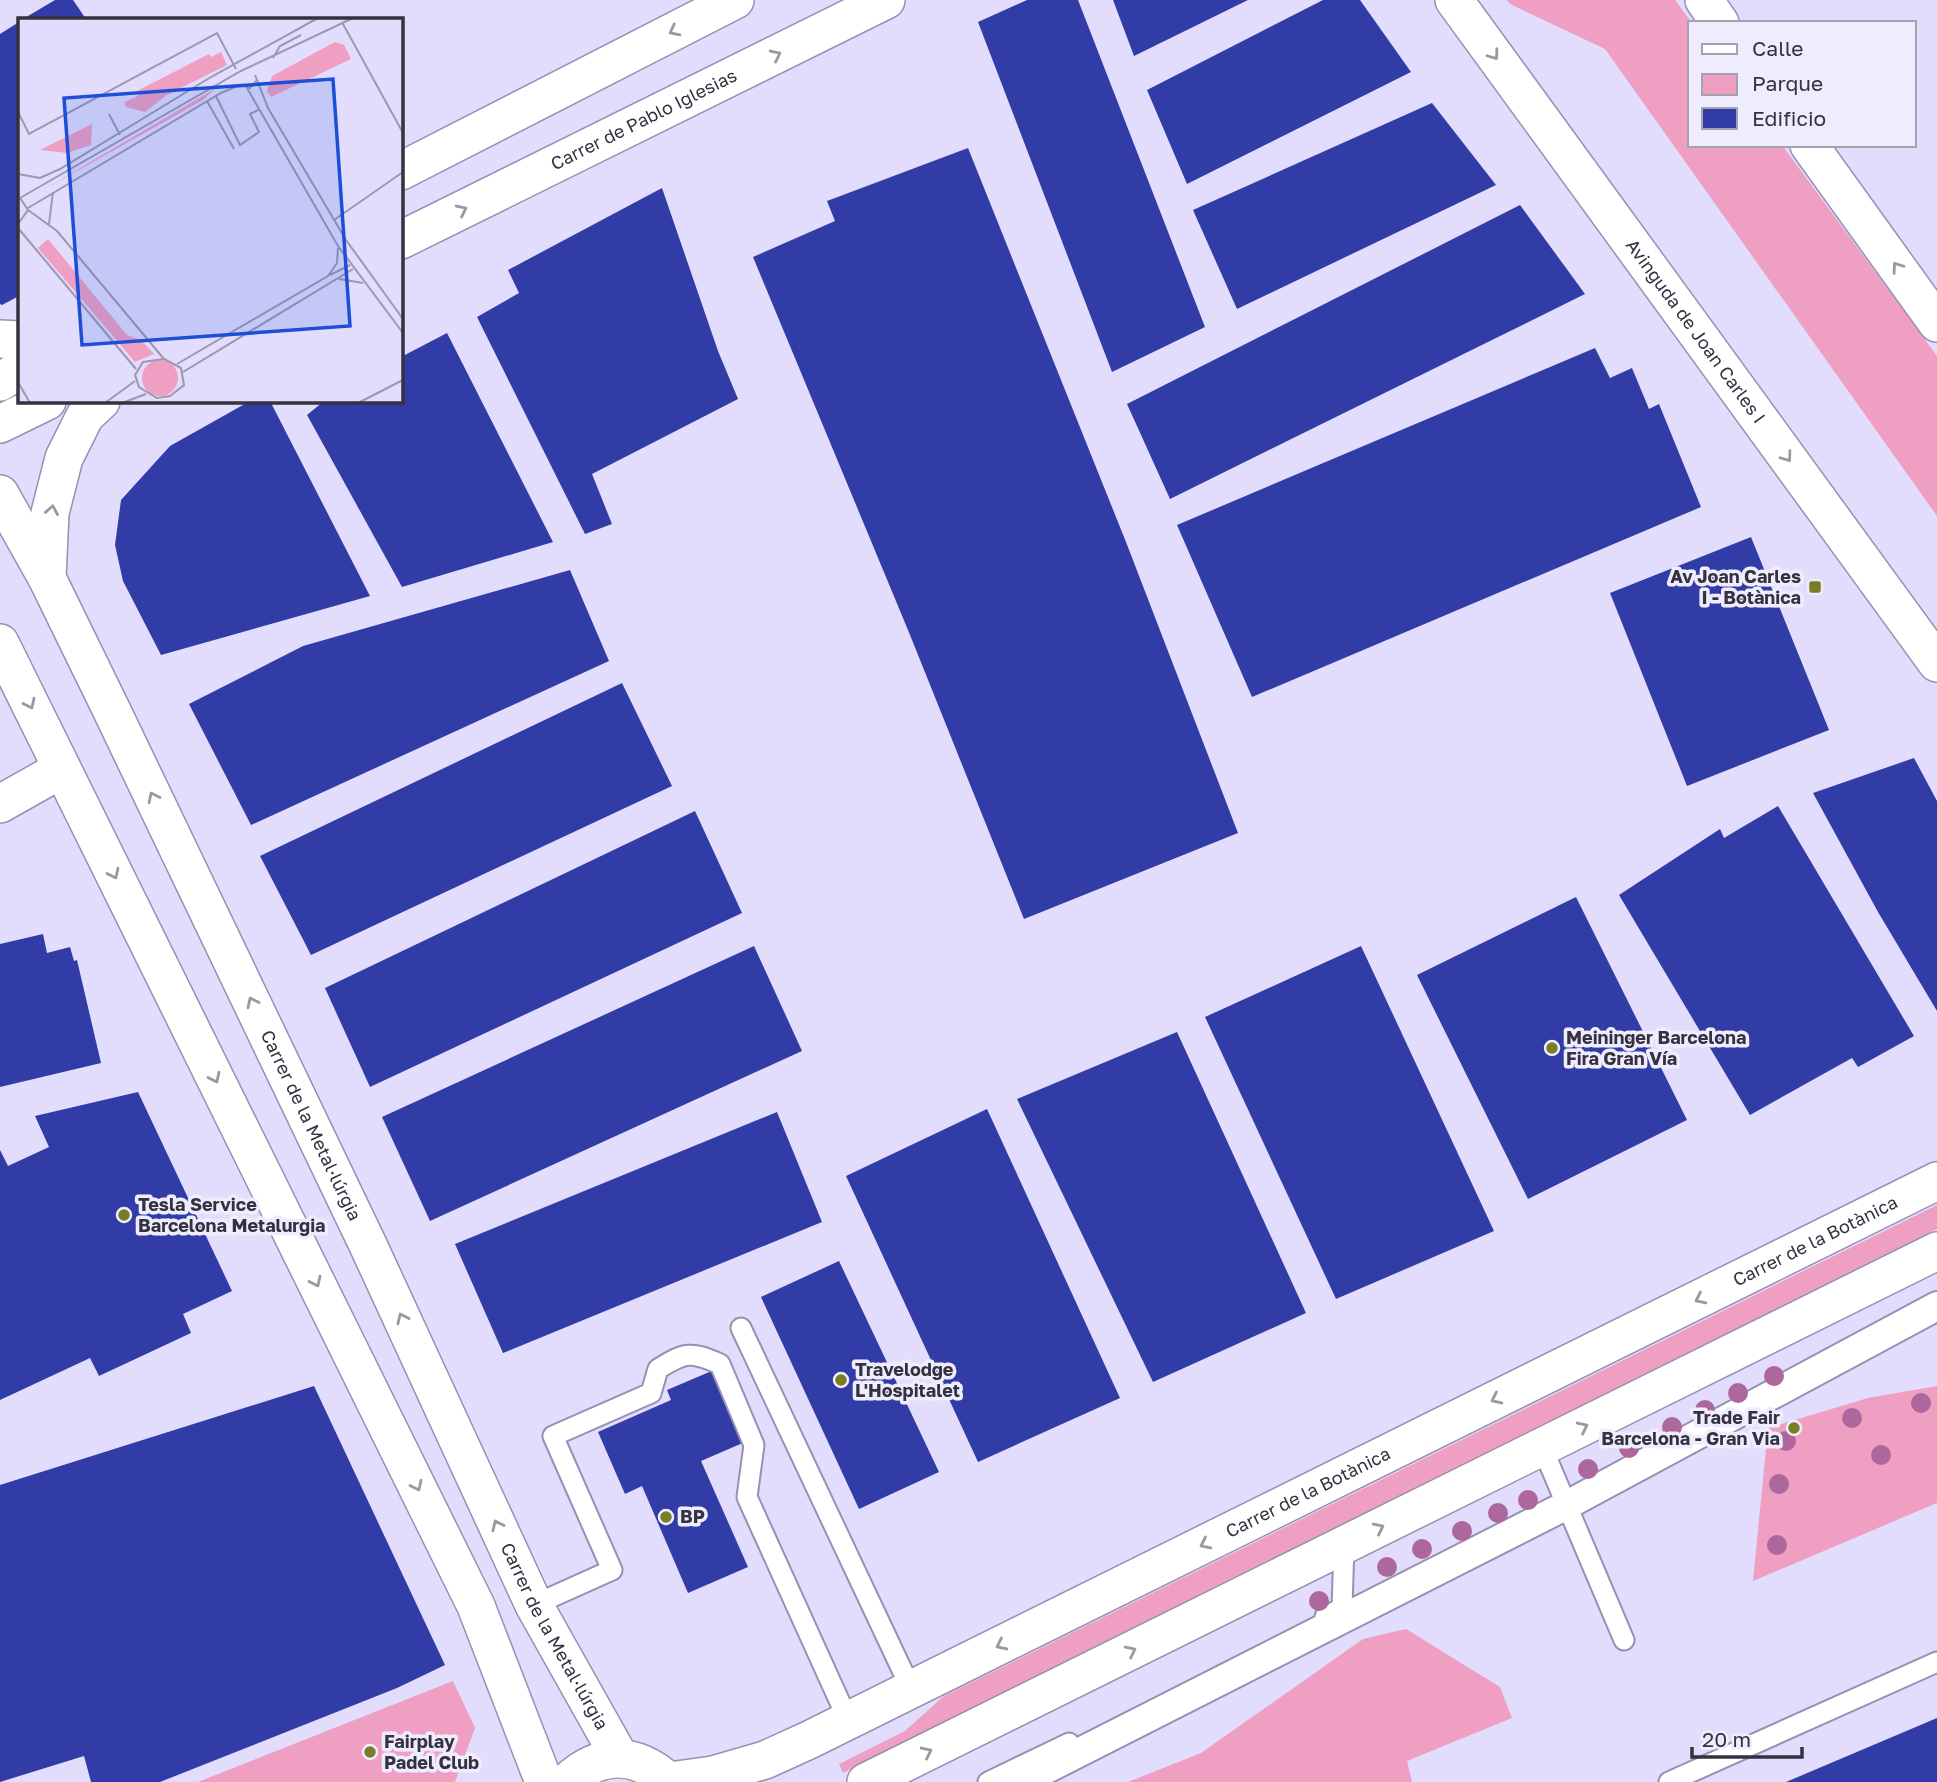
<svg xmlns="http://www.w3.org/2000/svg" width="1937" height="1782" viewBox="0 0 1937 1782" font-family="'Golos Text',sans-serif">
	<rect width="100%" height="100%" fill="#e2ddfc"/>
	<path fill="#ef9fc1" d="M 1507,0 L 1675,0 L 1692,23 L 1690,23 L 1690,145 L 1782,145 L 1937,356 L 1937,516 L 1605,49 L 1510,4 Z
		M 1937,1205 L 1937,1229 L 843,1773 L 839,1764 L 905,1731 L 944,1696 Z
		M 1937,1386 L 1937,1503 L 1753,1581 L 1768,1428 L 1868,1398 Z
		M 1406,1629 L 1500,1687 L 1512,1718 L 1407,1761 L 1412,1782 L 1128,1782 L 1201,1753 L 1363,1639 Z
		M 453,1681 L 475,1728 L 455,1782 L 198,1782 Z"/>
	<path fill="#313ca6" d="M 55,0 L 73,0 L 86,19 L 23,19 Z
		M 1027,0 L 1078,0 L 1205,327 L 1112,372 L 978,22 Z
		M 1113,0 L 1248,0 L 1134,56 Z
		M 1323,0 L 1360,0 L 1411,72 L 1187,184 L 1147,90 Z
		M 19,22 L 19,296 L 2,305 L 0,304 L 0,34 Z
		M 1432,103 L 1496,185 L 1237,309 L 1193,210 Z
		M 968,148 L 1126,542 L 1238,833 L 1024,919 L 908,630 L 753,257 L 835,221 L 827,201 Z
		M 662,188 L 718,351 L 738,399 L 592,474 L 612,524 L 585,534 L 477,317 L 519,293 L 508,270 Z
		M 1520,205 L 1585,294 L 1170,499 L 1127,404 Z
		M 447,333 L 553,542 L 402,587 L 307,415 L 324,401 L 401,401 L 401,357 Z
		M 1595,348 L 1610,378 L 1632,368 L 1649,409 L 1659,404 L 1701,507 L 1252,697 L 1177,525 Z
		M 250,401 L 270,401 L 370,596 L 161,655 L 123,581 L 115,545 L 121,500 L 170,446 Z
		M 1751,537 L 1829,730 L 1687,786 L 1610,593 Z
		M 570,570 L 609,661 L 251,825 L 189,704 L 303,646 Z
		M 622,683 L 672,786 L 311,955 L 260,856 Z
		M 1914,758 L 1937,801 L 1937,1011 L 1878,912 L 1813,793 Z
		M 1778,806 L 1914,1036 L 1858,1067 L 1852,1058 L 1750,1115 L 1619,895 L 1720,829 L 1724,838 Z
		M 695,811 L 742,913 L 370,1087 L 325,988 Z
		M 1576,897 L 1687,1120 L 1528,1199 L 1417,975 Z
		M 43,934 L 47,953 L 70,947 L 74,961 L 77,960 L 101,1063 L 0,1087 L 0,944 Z
		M 754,946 L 802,1051 L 430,1221 L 382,1117 Z
		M 1361,946 L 1494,1231 L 1336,1299 L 1205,1017 Z
		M 1177,1032 L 1306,1313 L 1153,1382 L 1017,1099 Z
		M 138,1092 L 232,1291 L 183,1314 L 191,1333 L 99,1376 L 90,1358 L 0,1400 L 0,1150 L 8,1166 L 49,1147 L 35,1116 Z
		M 987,1109 L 1120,1398 L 978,1462 L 846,1176 Z
		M 777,1112 L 822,1222 L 503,1353 L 455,1244 Z
		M 839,1261 L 939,1472 L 859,1509 L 761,1297 Z
		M 714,1370 L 745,1442 L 701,1461 L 748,1567 L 688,1593 L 642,1486 L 625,1494 L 598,1432 L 671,1400 L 667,1390 Z
		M 314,1386 L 445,1665 L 397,1688 L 160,1782 L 91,1782 L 84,1756 L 0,1782 L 0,1485 Z
		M 1937,1718 L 1937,1782 L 1786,1782 Z"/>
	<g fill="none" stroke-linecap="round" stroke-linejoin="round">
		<g stroke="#9690b4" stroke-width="23">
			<path id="service" d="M 741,1328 L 911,1689
				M 1542,1447 L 1624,1640
				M 534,1605 L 612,1570 L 553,1436 L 651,1393 L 658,1369 C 685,1352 691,1351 720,1364 L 754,1445 L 747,1497 L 848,1720
				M 1325,1617 L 1342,1608 L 1344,1545
				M 988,1782 L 1069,1743
				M 1669,1782 L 1937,1662"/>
		</g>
		<g stroke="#9690b4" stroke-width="32">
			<path id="pedestrian" d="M 1021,1782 L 1567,1505 L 1937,1306"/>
		</g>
		<g stroke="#9690b4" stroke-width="40">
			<g id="minor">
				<path id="s1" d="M 1454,0 L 1937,663"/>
				<path d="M 1704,0 L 1720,23"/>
				<path d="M 1809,145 L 1937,323"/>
				<path d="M 401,171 L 735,0"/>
				<path id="s2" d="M 401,240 L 886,0"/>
				<path d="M 0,339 L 19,340"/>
				<path d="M 0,382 L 19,370"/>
				<path d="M 0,424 L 47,401"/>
				<path id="s3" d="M 0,494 L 47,578 L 112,711 L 368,1245 L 534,1605 L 620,1758"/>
				<path d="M 47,578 L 50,513 L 64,458 L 85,416 L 101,401"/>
				<path d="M 0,643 L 476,1606 L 544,1782"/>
				<path d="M 0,804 L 62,769"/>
				<path id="s4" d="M 669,1781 L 713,1775 L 765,1760 L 809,1740 L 1937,1181"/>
				<path d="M 567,1782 C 600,1751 636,1751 669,1782"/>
				<path d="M 866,1782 L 1937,1251"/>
			</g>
		</g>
		<use href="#service" stroke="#fff" stroke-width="19"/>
		<use href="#pedestrian" stroke="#fff" stroke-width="28"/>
		<use href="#minor" stroke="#fff" stroke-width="37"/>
	</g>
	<g fill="#ac679c">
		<circle cx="1774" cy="1376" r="10"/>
		<circle cx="1738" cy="1393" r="10"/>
		<circle cx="1921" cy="1403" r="10"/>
		<circle cx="1705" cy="1410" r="10"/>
		<circle cx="1852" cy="1418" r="10"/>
		<circle cx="1672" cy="1427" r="10"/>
		<circle cx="1786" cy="1441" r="10"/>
		<circle cx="1629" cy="1448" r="10"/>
		<circle cx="1881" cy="1455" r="10"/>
		<circle cx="1588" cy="1469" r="10"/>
		<circle cx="1779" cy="1484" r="10"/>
		<circle cx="1528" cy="1500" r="10"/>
		<circle cx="1498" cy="1513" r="10"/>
		<circle cx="1462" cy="1531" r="10"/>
		<circle cx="1777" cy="1545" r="10"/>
		<circle cx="1422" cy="1549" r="10"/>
		<circle cx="1387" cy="1567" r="10"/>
		<circle cx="1319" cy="1601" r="10"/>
	</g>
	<defs><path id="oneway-chevron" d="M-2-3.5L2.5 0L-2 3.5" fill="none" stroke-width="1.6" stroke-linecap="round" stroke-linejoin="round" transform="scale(1.75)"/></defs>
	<g stroke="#9a98a0">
		<use href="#oneway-chevron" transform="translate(674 31) rotate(153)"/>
		<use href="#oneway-chevron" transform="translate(776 55) rotate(-26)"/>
		<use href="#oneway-chevron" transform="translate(1494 55) rotate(54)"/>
		<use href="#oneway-chevron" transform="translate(462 210) rotate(-26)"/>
		<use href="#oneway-chevron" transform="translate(1897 267) rotate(-126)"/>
		<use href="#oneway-chevron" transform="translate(1787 457) rotate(54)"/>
		<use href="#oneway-chevron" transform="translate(52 510) rotate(-80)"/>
		<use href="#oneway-chevron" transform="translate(30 704) rotate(64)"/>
		<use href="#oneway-chevron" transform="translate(153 797) rotate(-116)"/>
		<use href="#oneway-chevron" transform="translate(114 874) rotate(64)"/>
		<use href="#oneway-chevron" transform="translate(252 1002) rotate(-116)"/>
		<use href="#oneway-chevron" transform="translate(215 1078) rotate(64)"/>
		<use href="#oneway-chevron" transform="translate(316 1282) rotate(64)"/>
		<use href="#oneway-chevron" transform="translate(1700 1299) rotate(154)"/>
		<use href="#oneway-chevron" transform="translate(402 1318) rotate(-115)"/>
		<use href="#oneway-chevron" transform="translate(1496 1399) rotate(154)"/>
		<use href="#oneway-chevron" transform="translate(1583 1427) rotate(-26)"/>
		<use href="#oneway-chevron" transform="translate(417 1486) rotate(64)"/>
		<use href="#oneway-chevron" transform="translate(497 1525) rotate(-115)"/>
		<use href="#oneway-chevron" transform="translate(1379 1528) rotate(-26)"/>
		<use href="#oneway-chevron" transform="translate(1205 1544) rotate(154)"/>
		<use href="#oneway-chevron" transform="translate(1001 1645) rotate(154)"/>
		<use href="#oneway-chevron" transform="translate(1131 1651) rotate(-26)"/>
		<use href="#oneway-chevron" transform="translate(927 1752) rotate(-26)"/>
	</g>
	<g fill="#797d27" stroke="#efedfd" stroke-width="2.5">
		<rect x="1808" y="580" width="14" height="14" rx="3.5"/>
		<circle cx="1552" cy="1048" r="7"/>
		<circle cx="124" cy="1215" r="7"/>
		<circle cx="841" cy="1380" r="7"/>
		<circle cx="1794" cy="1428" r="7"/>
		<circle cx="666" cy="1517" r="7"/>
		<circle cx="370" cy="1752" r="7"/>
	</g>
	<g text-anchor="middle" stroke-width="7" stroke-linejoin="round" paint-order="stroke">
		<g font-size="18" fill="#343140" stroke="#efedfd">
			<text dy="6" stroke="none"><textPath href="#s2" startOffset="271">Carrer de Pablo Iglesias</textPath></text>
			<text dy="6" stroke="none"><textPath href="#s1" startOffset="410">Avinguda de Joan Carles I</textPath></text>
			<text dy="6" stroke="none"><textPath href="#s3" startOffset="704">Carrer de la Metal·lúrgia</textPath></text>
			<text dy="6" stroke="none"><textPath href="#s4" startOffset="1270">Carrer de la Botànica</textPath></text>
			<text dy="6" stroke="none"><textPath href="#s4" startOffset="704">Carrer de la Botànica</textPath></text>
			<text dy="6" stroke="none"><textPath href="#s3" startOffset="1270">Carrer de la Metal·lúrgia</textPath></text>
		</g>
		<g font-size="18" font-weight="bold" fill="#343140" stroke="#efedfd" text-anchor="start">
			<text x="1801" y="583" text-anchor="end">Av Joan Carles<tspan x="1801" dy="21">I - Botànica</tspan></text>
			<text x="1566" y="1044">Meininger Barcelona<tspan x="1566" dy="21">Fira Gran Vía</tspan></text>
			<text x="138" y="1211">Tesla Service<tspan x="138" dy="21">Barcelona Metalurgia</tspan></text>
			<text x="855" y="1376">Travelodge<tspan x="855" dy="21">L'Hospitalet</tspan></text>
			<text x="1780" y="1424" text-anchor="end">Trade Fair<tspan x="1780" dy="21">Barcelona - Gran Via</tspan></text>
			<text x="680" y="1523">BP</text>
			<text x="384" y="1748">Fairplay<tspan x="384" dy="21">Padel Club</tspan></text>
		</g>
	</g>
	<g transform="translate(18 18)">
		<rect width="385" height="385" fill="#e2ddfc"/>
		<path d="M 317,24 L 326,27 L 333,41 L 253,79 L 249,73 L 254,58 ZM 203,34 L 209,47 L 149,77 L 127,94 L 108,89 L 106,84 L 120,78 L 119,73 L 191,36 L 193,39 ZM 198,70 L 185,82 L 20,175 ZM 74,106 L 73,127 L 49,135 L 22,132 ZM 30,221 L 109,317 L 123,322 L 136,336 L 117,344 L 20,230 ZM124 360a18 18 0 1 1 36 0a18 18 0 1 1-36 0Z" fill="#ef9fc1"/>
		<path fill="none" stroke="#9c98b1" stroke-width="2" d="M 325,6 L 385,115M 255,40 L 262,28 L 283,17M 237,57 L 250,90 L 328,222 L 385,301M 229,70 L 320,228 L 385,315M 198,78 L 222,127 L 241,114 L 232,96 L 242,91M 189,83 L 216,131M 0,94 L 11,116 L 199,15 L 218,51M 91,96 L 102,117M 0,156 L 22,160 L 42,151 L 193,59 L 300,0M 2,180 L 223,53 L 335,0M 10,190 L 203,75 L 222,67 L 232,70 L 238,63M 10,192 L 39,213 L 146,341M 316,202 L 385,154M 0,206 L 10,192 L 2,180M 31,206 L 35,174M 0,210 L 118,351M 312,257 L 332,247M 321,261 L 345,265M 146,341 L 163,350 L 166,367 L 152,378 L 139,380 L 121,369 L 117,357 L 125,344 ZM 159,346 L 310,258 L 319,245 L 320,230M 165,354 L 335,251M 0,364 L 12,385M 87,385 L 117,363M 104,385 L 128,376M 340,385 L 385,362"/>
		<path fill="#1d4ed8" fill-opacity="0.15" stroke="#1d4ed8" stroke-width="3.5" d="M 315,61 L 332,308 L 64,327 L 46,80 Z"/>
		<rect width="385" height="385" fill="none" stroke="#343140" stroke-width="3.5"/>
	</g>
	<rect x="1688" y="21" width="228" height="126" fill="#efedfd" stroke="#a4a2b1" stroke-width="2"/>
	<rect x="1702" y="44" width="35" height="10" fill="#ffffff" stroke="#a4a2b1" stroke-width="2"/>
	<text x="1752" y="56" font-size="21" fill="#343140">Calle</text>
	<rect x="1702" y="74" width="35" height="21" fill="#ef9fc1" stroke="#a4a2b1" stroke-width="2"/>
	<text x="1752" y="91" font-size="21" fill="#343140">Parque</text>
	<rect x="1702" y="108" width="35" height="21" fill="#313ca6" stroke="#a4a2b1" stroke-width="2"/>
	<text x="1752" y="126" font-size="21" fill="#343140">Edificio</text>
	<path d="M1692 1747v10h110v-10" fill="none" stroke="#343140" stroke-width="3.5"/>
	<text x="1702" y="1747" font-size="21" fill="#343140" stroke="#efedfd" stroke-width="5" paint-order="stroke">20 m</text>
</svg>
